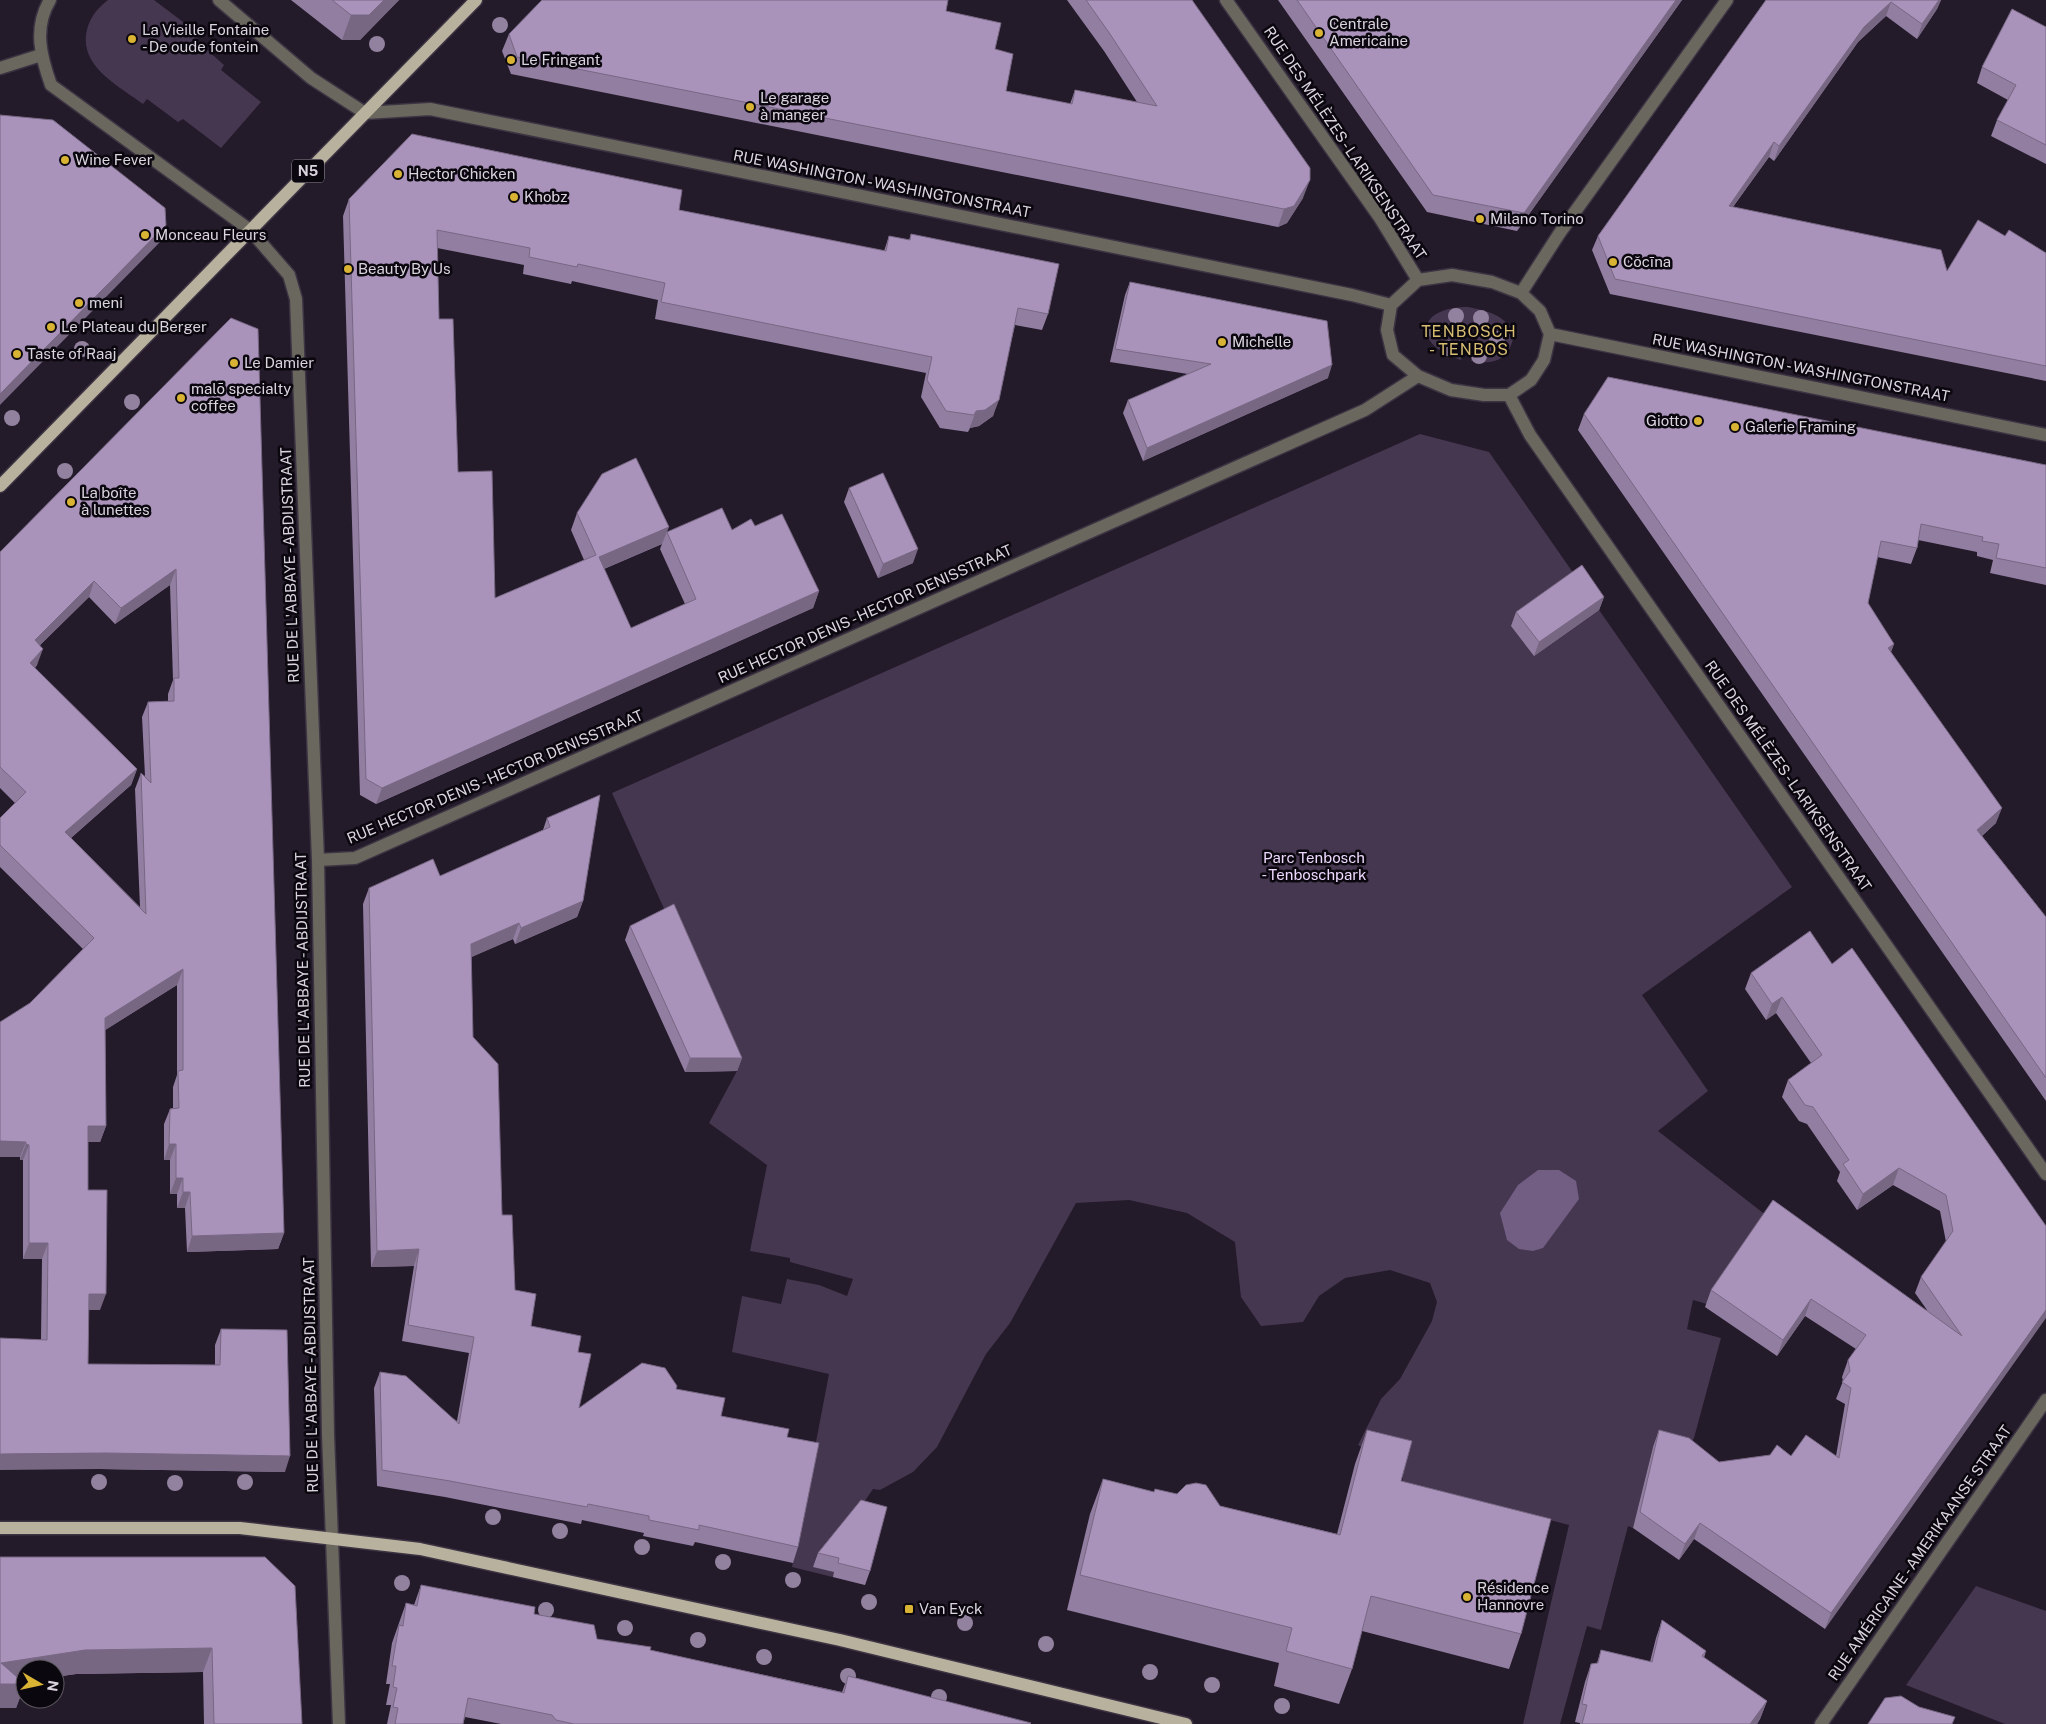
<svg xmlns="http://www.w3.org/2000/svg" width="2046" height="1724" viewBox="0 0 2046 1724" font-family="'Public Sans',sans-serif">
	<rect width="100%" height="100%" fill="#231a2a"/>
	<path fill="#463750" d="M 108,0 L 154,0 L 199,34 L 196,40 L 224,65 L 221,70 L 261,102 L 221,148 L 183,119 L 178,122 L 147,99 L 143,104 C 120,87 82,68 86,35 C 88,20 96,9 108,0 Z
		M 1468,307 C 1487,311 1507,315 1514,335 C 1509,360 1495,365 1471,361 L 1480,330 L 1463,327 L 1460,340 L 1464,340 L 1461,360 C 1412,345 1415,307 1468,307 Z
		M 1420,434 L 1489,452 L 1792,887 L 1642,995 L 1708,1091 L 1658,1131 L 1767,1216 L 1707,1304 L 1693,1300 L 1687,1329 L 1721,1338 L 1694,1438 L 1683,1455 L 1653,1447 L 1633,1528 L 1628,1526 L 1601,1630 L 1587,1626 L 1560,1724 L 1523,1724 L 1569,1525 L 1542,1518 L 1396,1514 L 1403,1477 L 1381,1458 L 1358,1445 L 1381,1399 L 1400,1379 L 1432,1321 L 1437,1302 L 1430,1283 L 1390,1270 L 1345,1278 L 1319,1296 L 1303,1322 L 1261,1326 L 1241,1297 L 1235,1242 L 1187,1213 L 1129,1200 L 1076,1203 L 1010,1323 L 986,1354 L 937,1447 L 913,1472 L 880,1490 L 873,1489 L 856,1514 L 882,1520 L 865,1585 L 792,1567 L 829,1374 L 732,1352 L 742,1296 L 781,1304 L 787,1279 L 819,1285 L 847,1296 L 853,1279 L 790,1262 L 790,1258 L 750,1251 L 767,1165 L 709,1123 L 737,1071 L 612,793 Z
		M 1976,1586 L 2046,1611 L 2046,1724 L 2005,1724 L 1906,1685 Z"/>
	<path fill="#725d83" d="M 1538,1170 L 1559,1170 L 1576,1181 L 1579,1199 L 1543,1248 L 1533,1251 L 1519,1249 L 1507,1240 L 1500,1213 L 1518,1185 Z"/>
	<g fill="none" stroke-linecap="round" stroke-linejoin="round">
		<g stroke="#3d3443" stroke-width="15">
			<path id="minor" d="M 50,0 C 33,28 41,57 51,85 L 250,230 L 289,275 L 296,299 L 318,860 L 328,1434 L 339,1724
				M 219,0 L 311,78 L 365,113 L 430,109 L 1352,295 L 1391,305
				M 1226,0 L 1380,218 L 1418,280
				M 0,68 L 41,55
				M 1452,275 L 1492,282 L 1521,293 L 1540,311 L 1550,334 L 1544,360 L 1531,380 L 1509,395 L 1484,395 L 1451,390 L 1418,376 L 1393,355 L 1387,330 L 1391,305 L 1418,280 Z
				M 1521,293 L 1559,234 L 1727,0
				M 1550,334 L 2046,435
				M 1509,395 L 1530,435 L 2046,1174
				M 318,860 L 355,858 L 1365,410 L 1418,376
				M 1821,1724 L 2046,1400"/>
		</g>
		<g stroke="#3d3443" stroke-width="15">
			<path id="major" d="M 0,486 L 476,0
				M 0,1528 L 240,1528 L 420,1549 L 840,1640 L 1186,1724"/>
		</g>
		<use href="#minor" stroke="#6a675e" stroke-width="12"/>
		<use href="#major" stroke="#b8b19d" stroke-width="12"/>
	</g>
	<g fill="#92829f">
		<circle cx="500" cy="25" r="8"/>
		<circle cx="377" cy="44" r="8"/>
		<circle cx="1456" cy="316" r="8"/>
		<circle cx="1481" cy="318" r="8"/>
		<circle cx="1435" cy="331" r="8"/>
		<circle cx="1497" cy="339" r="8"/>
		<circle cx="1448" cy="348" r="8"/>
		<circle cx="82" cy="349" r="8"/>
		<circle cx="1479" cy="356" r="8"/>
		<circle cx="132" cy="402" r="8"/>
		<circle cx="12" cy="418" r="8"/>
		<circle cx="65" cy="471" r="8"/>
		<circle cx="99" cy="1482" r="8"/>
		<circle cx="245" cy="1482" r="8"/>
		<circle cx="175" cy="1483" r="8"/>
		<circle cx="493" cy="1517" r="8"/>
		<circle cx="560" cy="1531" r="8"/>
		<circle cx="642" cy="1547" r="8"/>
		<circle cx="723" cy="1562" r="8"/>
		<circle cx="793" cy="1580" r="8"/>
		<circle cx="402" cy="1583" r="8"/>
		<circle cx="869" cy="1602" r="8"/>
		<circle cx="546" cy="1610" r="8"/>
		<circle cx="965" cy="1623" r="8"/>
		<circle cx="625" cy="1628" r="8"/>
		<circle cx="698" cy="1640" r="8"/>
		<circle cx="1046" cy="1644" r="8"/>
		<circle cx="764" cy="1657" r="8"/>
		<circle cx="1150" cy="1672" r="8"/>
		<circle cx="848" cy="1676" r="8"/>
		<circle cx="1212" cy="1685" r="8"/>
		<circle cx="939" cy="1697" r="8"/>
		<circle cx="1282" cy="1706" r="8"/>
	</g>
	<path fill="#927ea1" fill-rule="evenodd" d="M 291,0 L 399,0 L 360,40 L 342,40 Z
		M 1067,0 L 1192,0 L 1303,198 L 1287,223 L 1278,227 L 511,74 L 502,51 L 509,34 L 946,11 L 995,49 L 1006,91 L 1070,104 L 1075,90 L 1137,102 L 1104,51 Z
		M 1278,0 L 1682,0 L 1517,231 L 1427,212 Z
		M 1766,0 L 1941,0 L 1937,9 L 1917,39 L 1886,16 L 1858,42 L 1774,161 L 1769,157 L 1733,207 L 1947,271 L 2005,236 L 2046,253 L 2046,381 L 1610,294 L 1592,250 L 1598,236 Z
		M 2046,27 L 2046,164 L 1991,136 L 1997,120 L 2008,100 L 1977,83 L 1982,67 Z
		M 349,199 L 679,210 L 884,251 L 889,236 L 909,240 L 911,234 L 1048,314 L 1042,330 L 1015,325 L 993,416 L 979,426 L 970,428 L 968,432 L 940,428 L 921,397 L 926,373 L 655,319 L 658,300 L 572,281 L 571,284 L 523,274 L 524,265 L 437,248 L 439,319 L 458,472 L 495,598 L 584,560 L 571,530 L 577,513 L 667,532 L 732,530 L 755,526 L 819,591 L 813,608 L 376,804 L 360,795 L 343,216 ZM 662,544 L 660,549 L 685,604 L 631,628 L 604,569 Z
		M 1130,282 L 1328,378 L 1143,461 L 1123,413 L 1128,400 L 1188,374 L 1110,362 L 1125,295 Z
		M 231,318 L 284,1233 L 278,1249 L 187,1252 L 185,1208 L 177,1208 L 177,1194 L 170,1194 L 170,1160 L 164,1160 L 164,1124 L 170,1109 L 173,1108 L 173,1087 L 177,1075 L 177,985 L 105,1030 L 106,1126 L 100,1142 L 88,1142 L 88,1190 L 100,1310 L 88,1310 L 88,1364 L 215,1365 L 215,1345 L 221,1329 L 285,1472 L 100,1469 L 41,1340 L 42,1259 L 23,1259 L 23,1160 L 20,1160 L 20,1157 L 30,1003 L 83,949 L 0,867 L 0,818 L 15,803 L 0,788 L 0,552 ZM 170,585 L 173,680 L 168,694 L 168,701 L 148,702 L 142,717 L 145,776 L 141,773 L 135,789 L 140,907 L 71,838 L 131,785 L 137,769 L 35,668 L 37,665 L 40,645 L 89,597 L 115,624 Z
		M 1584,414 L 2046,465 L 2046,585 L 1990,573 L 1993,560 L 1977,556 L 1977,552 L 1918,540 L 1917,548 L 1911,564 L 1877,557 L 1868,603 L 1894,644 L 1891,652 L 1996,823 L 1982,836 L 2046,917 L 2046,1101 L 1578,430 Z
		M 849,488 L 913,563 L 878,578 L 844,502 Z
		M 1604,597 L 1599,610 L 1534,656 L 1511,626 L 1516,612 Z
		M 547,818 L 583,901 L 577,917 L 515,944 L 513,939 L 471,957 L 473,1037 L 515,1290 L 531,1326 L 578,1352 L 579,1408 L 676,1389 L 721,1416 L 787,1437 L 798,1547 L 793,1563 L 695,1542 L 693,1546 L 643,1536 L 644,1533 L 582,1520 L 581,1524 L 445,1497 L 377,1486 L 374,1388 L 380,1372 L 457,1421 L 469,1353 L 402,1341 L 414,1266 L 371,1267 L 363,904 L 369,888 L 440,876 L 543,830 Z
		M 630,926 L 742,1058 L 737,1071 L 685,1072 L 625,940 Z
		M 1832,964 L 2046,1226 L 1825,1629 L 1694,1539 L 1679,1560 L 1633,1528 L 1653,1447 L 1659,1430 L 1719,1462 L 1791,1456 L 1836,1456 L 1845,1404 L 1836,1399 L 1843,1381 L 1842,1377 L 1848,1360 L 1856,1349 L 1805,1316 L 1777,1356 L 1705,1307 L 1711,1290 L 1927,1310 L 1915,1293 L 1921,1277 L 1946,1242 L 1940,1211 L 1893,1185 L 1857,1210 L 1837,1181 L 1840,1172 L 1807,1124 L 1799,1121 L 1782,1097 L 1788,1080 L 1811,1063 L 1776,1013 L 1766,1020 L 1745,989 L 1751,973 Z
		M 1367,1430 L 1401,1481 L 1521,1634 L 1509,1669 L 1362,1631 L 1352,1669 L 1339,1704 L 1274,1686 L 1279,1663 L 1067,1610 L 1090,1514 L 1103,1479 L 1154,1492 L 1177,1494 L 1220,1506 L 1337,1534 L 1355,1464 Z
		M 861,1500 L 870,1571 L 865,1585 L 833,1577 L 834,1572 L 813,1567 L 818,1553 Z
		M 0,1557 L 265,1557 L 302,1724 L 204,1724 L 203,1672 L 76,1674 L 55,1677 L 55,1669 L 23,1682 L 25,1684 L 16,1708 L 0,1708 Z
		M 421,1585 L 534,1614 L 597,1639 L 650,1650 L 842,1692 L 848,1676 L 1030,1724 L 501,1724 L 465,1717 L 463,1724 L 387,1724 L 391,1705 L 386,1705 L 390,1684 L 386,1684 L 392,1643 L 406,1603 L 414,1605 Z
		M 1662,1620 L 1706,1651 L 1704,1658 L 1767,1701 L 1760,1719 L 1757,1724 L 1580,1724 L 1580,1723 L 1575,1722 L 1585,1682 L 1591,1664 L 1597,1663 L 1601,1650 L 1650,1662 L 1656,1638 Z"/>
	<path fill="#776783" d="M 384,0 L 399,0 L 360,40 L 342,40 L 351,15 Z
		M 1676,0 L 1682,0 L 1517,231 L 1524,213 Z
		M 1939,0 L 1941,0 L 1937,9 L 1917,39 L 1922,24 Z
		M 1891,2 L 1886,16 L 1858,42 L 1774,161 L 1779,146 L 1864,27 Z
		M 1774,142 L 1769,157 L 1723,220 L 1729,206 Z
		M 1310,180 L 1303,198 L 1287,223 L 1278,227 L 1284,209 Z
		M 166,225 L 160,242 L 0,405 L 0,394 Z
		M 1332,365 L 1328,378 L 1143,461 L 1147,448 Z
		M 999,400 L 993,416 L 979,426 L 970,428 L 968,432 L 976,411 Z
		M 669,527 L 662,544 L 592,574 L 599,557 Z
		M 918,549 L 913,563 L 878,578 L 883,564 Z
		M 176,569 L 170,585 L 115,624 L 121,608 Z
		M 94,581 L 89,597 L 29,656 L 35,640 Z
		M 819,591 L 813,608 L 376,804 L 382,788 Z
		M 1604,597 L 1599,610 L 1534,656 L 1539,642 Z
		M 1894,644 L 1888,659 L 1888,648 Z
		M 43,649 L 37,665 L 24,679 L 30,663 Z
		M 137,769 L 131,785 L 59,848 L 65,832 Z
		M 2002,808 L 1996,823 L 1971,845 L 1977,830 Z
		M 583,901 L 577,917 L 515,944 L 521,928 Z
		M 519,923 L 513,939 L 465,960 L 471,944 Z
		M 183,969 L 177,985 L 99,1034 L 105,1018 Z
		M 1782,997 L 1776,1013 L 1766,1020 L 1772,1004 Z
		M 690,1058 L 742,1058 L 737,1071 L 685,1072 Z
		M 88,1126 L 106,1126 L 100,1142 L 83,1142 Z
		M 0,1141 L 26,1142 L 20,1157 L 0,1157 Z
		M 26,1144 L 29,1145 L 23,1160 L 20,1160 Z
		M 169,1144 L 176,1144 L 170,1160 L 164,1160 Z
		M 1899,1168 L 1893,1185 L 1857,1210 L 1863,1194 Z
		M 176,1178 L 183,1178 L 177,1194 L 170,1194 Z
		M 183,1192 L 190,1192 L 185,1208 L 177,1208 Z
		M 284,1233 L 278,1249 L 187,1252 L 192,1236 Z
		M 29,1243 L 48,1243 L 42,1259 L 23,1259 Z
		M 419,1249 L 414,1266 L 371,1267 L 377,1251 Z
		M 89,1294 L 106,1294 L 100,1310 L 83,1310 Z
		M 1811,1299 L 1805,1316 L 1777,1356 L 1783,1340 Z
		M 2046,1310 L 2046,1318 L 1825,1629 L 1831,1613 Z
		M 106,1453 L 290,1456 L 285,1472 L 100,1469 L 0,1470 L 0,1454 Z
		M 1700,1523 L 1694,1539 L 1679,1560 L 1685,1544 Z
		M 212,1648 L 203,1672 L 76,1674 L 55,1677 L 55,1669 L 25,1669 L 25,1682 L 12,1684 L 25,1684 L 16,1708 L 0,1708 L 0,1667 L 1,1663 L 85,1650 Z
		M 1767,1701 L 1760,1719 L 1757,1724 L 1750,1724 Z"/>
	<path fill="#aa93bb" stroke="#776783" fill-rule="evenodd" d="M 332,0 L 384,0 L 369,15 L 351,15 Z
		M 542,0 L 948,0 L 946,11 L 1001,23 L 995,49 L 1013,54 L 1006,91 L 1072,104 L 1075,90 L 1157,106 L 1110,34 L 1086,0 L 1192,0 L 1310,168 L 1310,180 L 1294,206 L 1284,209 L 517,57 L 509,34 Z
		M 1297,0 L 1676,0 L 1524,213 L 1433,195 Z
		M 1766,0 L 1939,0 L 1922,24 L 1891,2 L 1864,27 L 1779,146 L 1774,142 L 1729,206 L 1941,250 L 1947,271 L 1978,220 L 2005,236 L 2009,230 L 2046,253 L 2046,366 L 1615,279 L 1598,236 Z
		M 2012,9 L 2046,27 L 2046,145 L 1997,120 L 2016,85 L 1982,67 Z
		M 0,115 L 53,120 L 165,208 L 166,225 L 0,394 Z
		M 412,134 L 682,190 L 679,210 L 886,251 L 889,236 L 910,240 L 911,234 L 1059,264 L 1048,314 L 1018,308 L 999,400 L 985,410 L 976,411 L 974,415 L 946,411 L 927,380 L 932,357 L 661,302 L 665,283 L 578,264 L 577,267 L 529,257 L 530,248 L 437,230 L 439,319 L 453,319 L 458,472 L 492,471 L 495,598 L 596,555 L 577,513 L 602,474 L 636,458 L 669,527 L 599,557 L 631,628 L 696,599 L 667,532 L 722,508 L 732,530 L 751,519 L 755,526 L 782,514 L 819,591 L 382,788 L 366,779 L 349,199 Z
		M 1130,282 L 1327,321 L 1332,365 L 1147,448 L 1128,400 L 1211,364 L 1115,349 Z
		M 231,318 L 258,329 L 284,1233 L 192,1236 L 190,1192 L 183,1192 L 183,1178 L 176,1178 L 176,1144 L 169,1144 L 170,1109 L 179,1108 L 178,1071 L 183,1070 L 183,969 L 105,1018 L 106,1126 L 88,1126 L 88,1190 L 107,1190 L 106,1294 L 89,1294 L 88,1364 L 220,1365 L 221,1329 L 287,1330 L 290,1456 L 106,1453 L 0,1454 L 0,1338 L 47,1340 L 48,1243 L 29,1243 L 29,1145 L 26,1144 L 26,1142 L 0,1141 L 0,1022 L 30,1003 L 94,938 L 0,845 L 0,818 L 26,792 L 0,767 L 0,552 ZM 176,569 L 179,678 L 174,678 L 174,701 L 148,702 L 151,783 L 141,773 L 146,914 L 65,832 L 137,769 L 30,663 L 43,649 L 35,640 L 94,581 L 121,608 Z
		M 1608,377 L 2046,465 L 2046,568 L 1996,558 L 1999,544 L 1982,541 L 1983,537 L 1921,524 L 1917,548 L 1881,541 L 1868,603 L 1894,644 L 1888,648 L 2002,808 L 1977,830 L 2046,917 L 2046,1078 L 1584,414 Z
		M 883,473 L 918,549 L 883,564 L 849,488 Z
		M 1582,565 L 1604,597 L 1539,642 L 1516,612 Z
		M 600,795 L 583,901 L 521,928 L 519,923 L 471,944 L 473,1037 L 498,1064 L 502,1215 L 512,1215 L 515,1290 L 536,1294 L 531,1326 L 581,1336 L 578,1352 L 591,1354 L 579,1408 L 642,1363 L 665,1368 L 677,1386 L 676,1389 L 725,1398 L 721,1416 L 789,1429 L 787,1437 L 819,1443 L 798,1547 L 699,1525 L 699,1530 L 649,1520 L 649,1516 L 588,1504 L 587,1507 L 450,1481 L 382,1470 L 380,1372 L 406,1376 L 459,1424 L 474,1337 L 408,1325 L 419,1249 L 377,1251 L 369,888 L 433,859 L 440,876 L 550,827 L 547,818 Z
		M 674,904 L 742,1058 L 690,1058 L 630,926 Z
		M 1810,931 L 1832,964 L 1852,948 L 2046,1226 L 2046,1310 L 1831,1613 L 1700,1523 L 1685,1544 L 1640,1512 L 1659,1430 L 1689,1438 L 1719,1462 L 1770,1455 L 1777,1445 L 1791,1456 L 1806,1435 L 1839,1458 L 1851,1388 L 1842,1382 L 1850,1371 L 1848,1360 L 1866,1335 L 1811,1299 L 1783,1340 L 1711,1290 L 1773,1200 L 1962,1336 L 1921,1277 L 1953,1231 L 1946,1195 L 1899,1168 L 1863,1194 L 1843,1164 L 1849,1160 L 1813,1107 L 1805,1105 L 1788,1080 L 1822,1055 L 1782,997 L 1772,1004 L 1751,973 Z
		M 1367,1430 L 1412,1441 L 1401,1481 L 1551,1519 L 1521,1634 L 1371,1596 L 1352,1669 L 1286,1651 L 1292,1628 L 1080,1575 L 1103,1479 L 1154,1492 L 1155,1489 L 1177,1494 L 1186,1485 L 1196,1483 L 1206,1485 L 1220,1506 L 1340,1535 Z
		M 861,1500 L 887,1507 L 870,1571 L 838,1563 L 839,1558 L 818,1553 Z
		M 0,1557 L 265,1557 L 295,1586 L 302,1724 L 214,1724 L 212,1648 L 85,1650 L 1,1663 L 25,1684 L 0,1684 Z
		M 421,1585 L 535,1607 L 534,1614 L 594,1625 L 597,1639 L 651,1647 L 650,1650 L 844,1693 L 848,1676 L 1031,1723 L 1030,1724 L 574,1724 L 556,1720 L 552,1715 L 468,1698 L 463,1724 L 395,1724 L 398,1708 L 393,1707 L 397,1688 L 393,1687 L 396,1666 L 392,1666 L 399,1625 L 403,1626 L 406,1603 L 417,1606 Z
		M 1662,1620 L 1706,1651 L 1702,1656 L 1767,1701 L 1750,1724 L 1582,1724 L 1587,1705 L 1582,1704 L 1591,1664 L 1598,1663 L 1601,1650 L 1652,1662 Z
		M 1901,1696 L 1919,1707 L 1955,1717 L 1952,1724 L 1868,1724 L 1885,1698 Z"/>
	<g fill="#d9b334" stroke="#0b070e" stroke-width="2">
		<circle cx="1319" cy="33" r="5"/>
		<circle cx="132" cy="39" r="5"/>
		<circle cx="511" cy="60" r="5"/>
		<circle cx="750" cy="107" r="5"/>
		<circle cx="65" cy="160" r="5"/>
		<circle cx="398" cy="174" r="5"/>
		<circle cx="514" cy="197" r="5"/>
		<circle cx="1480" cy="219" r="5"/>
		<circle cx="145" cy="235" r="5"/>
		<circle cx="1613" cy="262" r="5"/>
		<circle cx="348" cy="269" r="5"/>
		<circle cx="79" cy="303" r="5"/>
		<circle cx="51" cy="327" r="5"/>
		<circle cx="1222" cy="342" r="5"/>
		<circle cx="17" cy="354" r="5"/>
		<circle cx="234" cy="363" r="5"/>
		<circle cx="181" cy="398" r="5"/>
		<circle cx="1698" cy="421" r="5"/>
		<circle cx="1735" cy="427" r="5"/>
		<circle cx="71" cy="502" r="5"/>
		<circle cx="1467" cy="1597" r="5"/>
		<rect x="904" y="1604" width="10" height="10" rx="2.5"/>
	</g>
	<g text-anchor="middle" stroke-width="5" stroke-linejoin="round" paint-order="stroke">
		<rect fill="#0b070e" stroke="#9c96a0" stroke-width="1" x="292" y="159.5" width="32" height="23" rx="4"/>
		<g font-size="14" font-weight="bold" fill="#dad4df">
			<text x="308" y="176">N5</text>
		</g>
		<g font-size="15" fill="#dad4df" stroke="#0b070e" text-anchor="start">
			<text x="1329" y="29">Centrale<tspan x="1329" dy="17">Americaine</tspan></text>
			<text x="142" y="35">La Vieille Fontaine<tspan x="142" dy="17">- De oude fontein</tspan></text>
			<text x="521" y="65">Le Fringant</text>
			<text x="760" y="103">Le garage<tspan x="760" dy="17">à manger</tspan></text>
			<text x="75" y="165">Wine Fever</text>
			<text x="408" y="179">Hector Chicken</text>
			<text x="524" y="202">Khobz</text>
			<text x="1490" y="224">Milano Torino</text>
			<text x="155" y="240">Monceau Fleurs</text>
			<text x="1623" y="267">Cŏcīna</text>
			<text x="358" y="274">Beauty By Us</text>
			<text x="89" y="308">meni</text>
			<text x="61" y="332">Le Plateau du Berger</text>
			<text x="1232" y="347">Michelle</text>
			<text x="27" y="359">Taste of Raaj</text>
			<text x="244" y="368">Le Damier</text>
			<text x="191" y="394">malō specialty<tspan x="191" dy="17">coffee</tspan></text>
			<text x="1688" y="426" text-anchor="end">Giotto</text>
			<text x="1745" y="432">Galerie Framing</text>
			<text x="81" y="498">La boîte<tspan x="81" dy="17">à lunettes</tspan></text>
			<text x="1477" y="1593">Résidence<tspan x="1477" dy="17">Hannovre</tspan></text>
			<text x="919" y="1614">Van Eyck</text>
		</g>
		<g font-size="15" fill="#dad4df" stroke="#0b070e">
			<text transform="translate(1345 143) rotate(56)" y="5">RUE DES MÉLÈZES - LARIKSENSTRAAT</text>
			<text transform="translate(882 184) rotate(11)" y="5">RUE WASHINGTON - WASHINGTONSTRAAT</text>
			<text transform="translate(1801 368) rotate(11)" y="5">RUE WASHINGTON - WASHINGTONSTRAAT</text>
			<text transform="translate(290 565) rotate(-92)" y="5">RUE DE L'ABBAYE - ABDIJSTRAAT</text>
			<text transform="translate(865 614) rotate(-24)" y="5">RUE HECTOR DENIS - HECTOR DENISSTRAAT</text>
			<text transform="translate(1788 776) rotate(55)" y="5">RUE DES MÉLÈZES - LARIKSENSTRAAT</text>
			<text transform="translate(495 777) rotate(-23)" y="5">RUE HECTOR DENIS - HECTOR DENISSTRAAT</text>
			<text transform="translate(303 970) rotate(-91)" y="5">RUE DE L'ABBAYE - ABDIJSTRAAT</text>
			<text transform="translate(311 1375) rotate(-91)" y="5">RUE DE L'ABBAYE - ABDIJSTRAAT</text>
			<text transform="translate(1920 1553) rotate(-55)" y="5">RUE AMÉRICAINE - AMERIKAANSE STRAAT</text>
		</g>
		<g font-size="15" fill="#edd8fe" stroke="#0b070e">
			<text x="1314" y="863">Parc Tenbosch<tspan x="1314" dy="17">- Tenboschpark</tspan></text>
		</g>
		<g font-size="16" letter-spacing="1" fill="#d7be72" stroke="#0b070e">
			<text x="1469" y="337">TENBOSCH<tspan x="1469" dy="18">- TENBOS</tspan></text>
		</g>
	</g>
	<g transform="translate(40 1684) rotate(99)"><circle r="24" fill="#0b070e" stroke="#5e5962"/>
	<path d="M0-4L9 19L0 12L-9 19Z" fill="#d9b334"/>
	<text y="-8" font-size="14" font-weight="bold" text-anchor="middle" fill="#dad4df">N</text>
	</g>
</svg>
